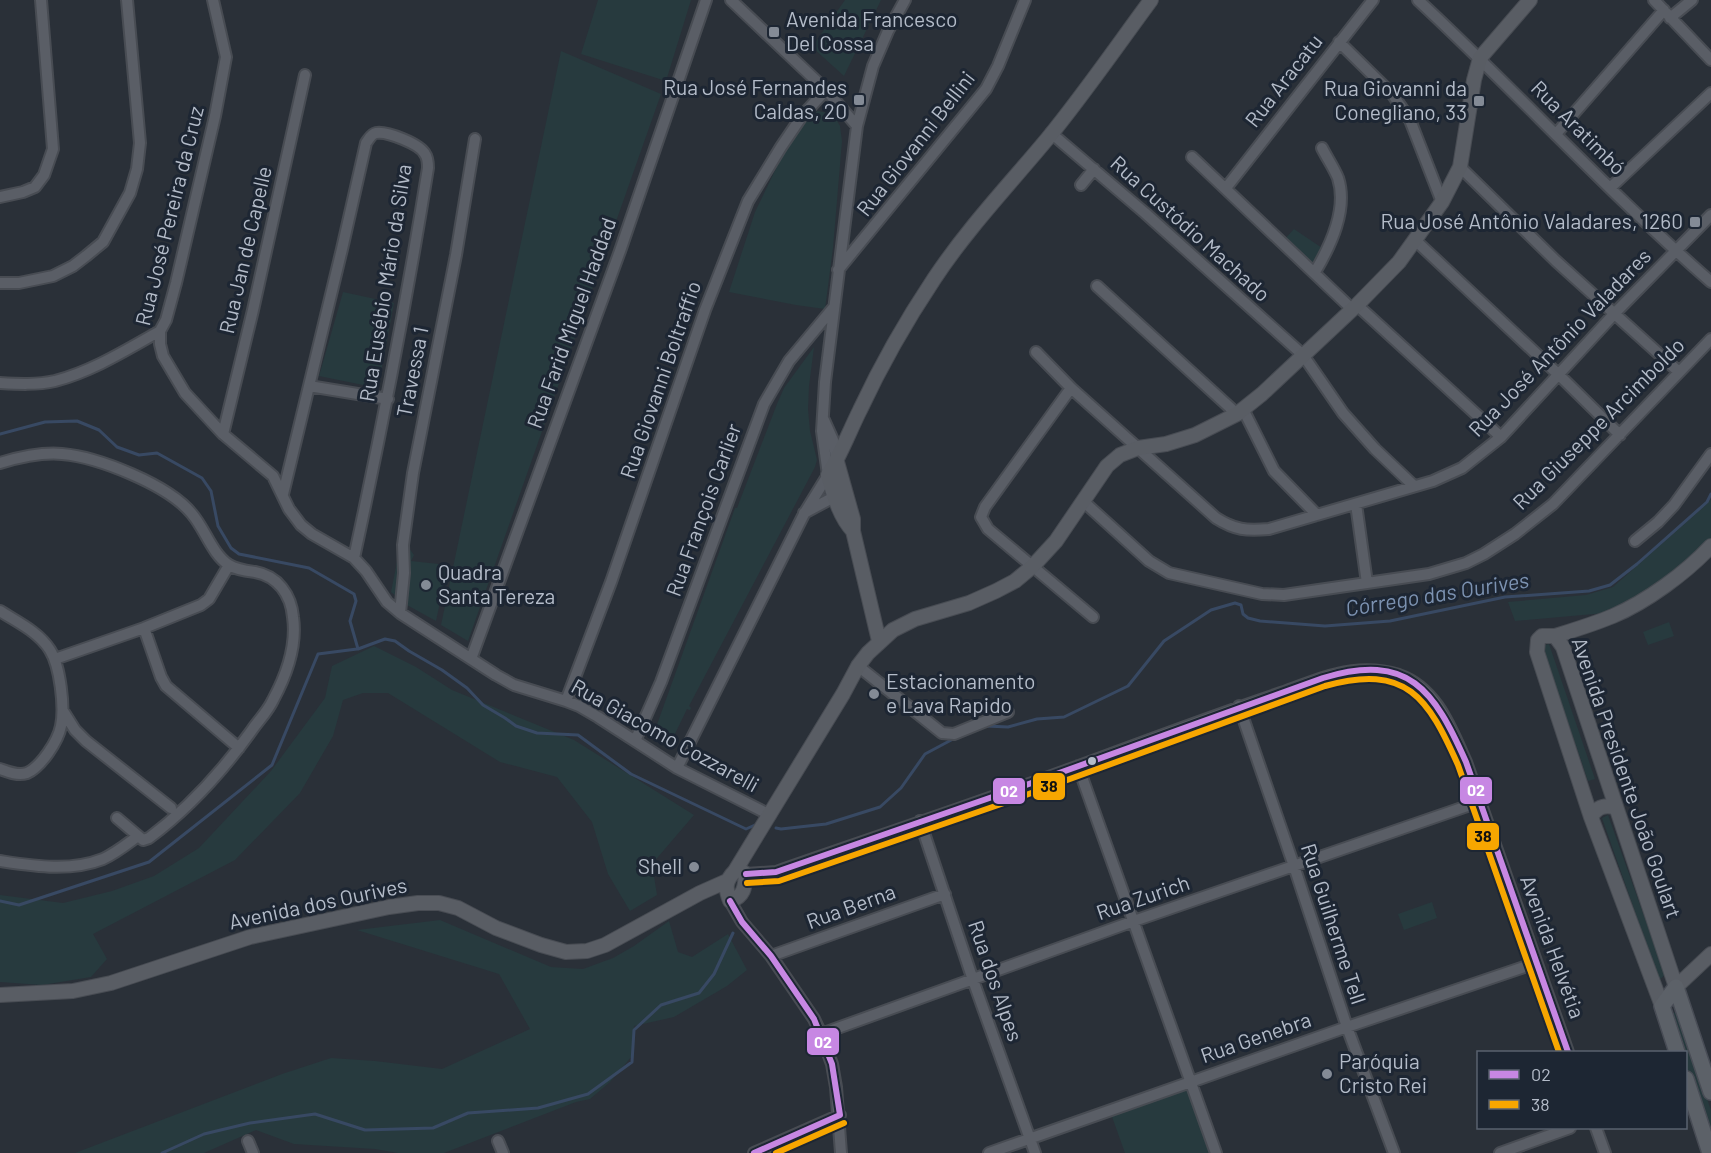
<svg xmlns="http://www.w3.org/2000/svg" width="1711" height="1153" viewBox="0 0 1711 1153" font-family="Barlow,sans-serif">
	<rect width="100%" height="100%" fill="#2a3038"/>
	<path fill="#273a3e" d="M 598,0 L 691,0 L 666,81 L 581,54 Z
		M 845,0 L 881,0 L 844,76 L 812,47 Z
		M 561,51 L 661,94 L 468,641 L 441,625 Z
		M 818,111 L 833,114 L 840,126 L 842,141 L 833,248 L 825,309 L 796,305 L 729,292 L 755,212 L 785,150 L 806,120 Z
		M 1294,229 L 1325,250 L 1316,268 L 1283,241 Z
		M 343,292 L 394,303 L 378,388 L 319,376 Z
		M 814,347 L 809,386 L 808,409 L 810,431 L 817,460 L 815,467 L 689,706 L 691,708 L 690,710 L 687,709 L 672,740 L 663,743 L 662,745 L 660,744 L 661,741 L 655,737 L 655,730 L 735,508 L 737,508 L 777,404 L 784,388 Z
		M 1711,499 L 1711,539 L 1697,555 L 1659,583 L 1605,613 L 1515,621 L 1508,602 L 1586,595 L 1613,587 L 1708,503 Z
		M 406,544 L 414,555 L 411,561 L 448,565 L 436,621 L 407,605 L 391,592 L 400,547 Z
		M 1669,622 L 1674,636 L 1648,645 L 1643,632 Z
		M 1549,644 L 1595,779 L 1588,781 L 1542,646 Z
		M 374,646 L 416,667 L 452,690 L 574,740 L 694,815 L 652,864 L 657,895 L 630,911 L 608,874 L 592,822 L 557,777 L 500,762 L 388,693 L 363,693 L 343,700 L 333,736 L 300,793 L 235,860 L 93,934 L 107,959 L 91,977 L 42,985 L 0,982 L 0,895 L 63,903 L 112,891 L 154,876 L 199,848 L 271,771 L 325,698 L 332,666 Z
		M 1608,815 L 1665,975 L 1659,980 L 1602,818 Z
		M 1432,902 L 1437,918 L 1404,930 L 1398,914 Z
		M 440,920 L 551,967 L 583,969 L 613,958 L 634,946 L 669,921 L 678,952 L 692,957 L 728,934 L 747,970 L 727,986 L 674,1017 L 634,1026 L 632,1056 L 610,1082 L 590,1099 L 576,1102 L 444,1153 L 398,1153 L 375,1149 L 294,1144 L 256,1130 L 204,1153 L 75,1153 L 282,1074 L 331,1058 L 375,1061 L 442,1069 L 530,1029 L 499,974 L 357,930 Z
		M 1676,1012 L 1711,1110 L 1711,1139 L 1686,1068 L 1686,1052 L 1680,1052 L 1667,1016 Z
		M 1189,1087 L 1212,1153 L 1125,1153 L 1111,1114 Z"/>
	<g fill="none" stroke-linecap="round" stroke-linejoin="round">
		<path stroke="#384963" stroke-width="3" d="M 0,434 L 45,422 L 77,421 L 99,430 L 117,447 L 139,455 L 157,453 L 202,478 L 211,491 L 218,526 L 231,548 L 239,554 L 309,568 L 354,594 L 356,601 L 350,621 L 358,649 L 385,639 L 395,641 L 409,651 L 442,670 L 467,688 L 483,705 L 505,718 L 516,726 L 537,733 L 578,735 L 631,774 L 746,829 L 755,825
			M 986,726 L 1008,727 L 1037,719 L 1064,717 L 1128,686 L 1164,641 L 1211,610 L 1235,603 L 1241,605 L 1243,614 L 1248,618 L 1260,621 L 1325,626 L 1390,621 L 1505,597 L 1589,591 L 1610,585 L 1637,564 L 1707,502 L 1711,494
			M 776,828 L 781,829 L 826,824 L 880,807 L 901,788 L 925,754 L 955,738
			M 0,901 L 19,905 L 149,862 L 272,765 L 318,654 L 357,649
			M 162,1153 L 204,1134 L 250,1123 L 315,1114 L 365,1130 L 433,1128 L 468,1113 L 538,1108 L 588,1094 L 632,1062 L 634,1030 L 661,1005 L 699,993 L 714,974 L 733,933"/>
		<g stroke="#484c53" stroke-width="14">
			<path id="street" d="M 213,0 L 226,57 L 215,116 L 176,283 L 166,320 L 160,331 L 160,344 L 163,356 L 185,393 L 223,434 L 273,476 L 289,509 L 301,525 L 312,534 L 354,558 L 366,571 L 387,602 L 400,613 L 496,675 L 514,685 L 566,701 L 579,706 L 598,717 L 677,768 L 770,815
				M 731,0 L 826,90 L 857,126
				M 1418,0 C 1517,92 1609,193 1711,282
				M 1654,0 L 1711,60
				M 1670,18 L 1692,0
				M 1339,42 L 1393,95 L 1410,120 L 1442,202
				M 1051,133 L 1145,213 L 1303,355 L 1343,413 L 1375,449 L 1414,486
				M 1556,134 L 1664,10
				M 1192,157 L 1352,309
				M 1460,167 L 1556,261 L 1679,372
				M 1081,185 L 1094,169
				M 1226,188 L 1373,0
				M 1610,188 L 1711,93
				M 0,197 L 23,192 L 35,187 L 44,175 L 53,149 L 41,0
				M 1415,240 L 1559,375 L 1620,435
				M 838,270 L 986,89 L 998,66 L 1025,0
				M 1315,272 C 1331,245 1348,209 1338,178 C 1334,168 1327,158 1322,148
				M 0,283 L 19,283 L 53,276 L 73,266 L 86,256 L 103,242 L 130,193 L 137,169 L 140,143 L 127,0
				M 1097,286 L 1237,414
				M 1357,305 L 1501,437
				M 1036,352 L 1071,388 L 1216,518 C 1235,530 1246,531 1269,529 L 1433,481 L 1462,468 L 1501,437 L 1615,313 L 1711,215
				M 0,383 C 18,384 37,385 55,381 C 93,371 126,350 160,331
				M 309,386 L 388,399
				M 1071,388 L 985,507 L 981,517 L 988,529 L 1093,617
				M 1243,409 L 1274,471 L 1317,515
				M 824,420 L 833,440 L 837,462
				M 223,434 L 253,310 L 305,75
				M 0,463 C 20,457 41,452 62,454 C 98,457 169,485 192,514 C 205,529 212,554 229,565 C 237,570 247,571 255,572 C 278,576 291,595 293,617 C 297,645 286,676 273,700 C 268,711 259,720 252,730 C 224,769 188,809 149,838 L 143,840 L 117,818
				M 283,494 L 342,249 L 366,143 C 369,139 371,134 376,133 C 387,131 420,144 425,154 C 428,158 428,163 428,168 C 407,299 382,428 354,558
				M 1084,502 L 1149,561 L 1169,573 L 1262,594 L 1284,595 L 1429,574 L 1466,563 L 1484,554 L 1515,534 L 1553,504 L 1711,339
				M 1356,504 L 1367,583
				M 804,513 L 834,497 L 839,492
				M 1635,541 L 1658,522 L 1674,505 L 1711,454
				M 0,611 C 17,622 39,632 50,650 C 60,666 65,707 61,726 C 58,741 41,767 27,773 C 18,776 8,772 0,769
				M 400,613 L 404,573 L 403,545 L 413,473 L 456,255 L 475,139
				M 144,628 L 161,677 L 166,686 L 239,748
				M 55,659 L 144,628 L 201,605 L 209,599 L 229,565
				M 471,659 L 620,251 L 706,0
				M 858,666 L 942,733 L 954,734 L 1008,712
				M 566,701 L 611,582 L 705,310 L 748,201 L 781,147 L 802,116 L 826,90
				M 1239,706 L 1294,866 L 1347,1027 L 1394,1153
				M 63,711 L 75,730 L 86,741 L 171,808
				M 635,741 L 661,682 L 764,404 L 789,361 L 834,307
				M 1078,766 L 1216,1153
				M 677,768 L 804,514 L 828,475 L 822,431 L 825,382 L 857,126 L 873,66 L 888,31 L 905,0
				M 920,821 L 973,980 L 1035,1153
				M 0,861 C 34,866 70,872 103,859 C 116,853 127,844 138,836
				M 746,874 L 776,872 C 876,837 976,804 1076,767 C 1144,742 1212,716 1281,693 C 1299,687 1318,678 1337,674 C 1357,669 1379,669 1399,675 C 1437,688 1451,729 1466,762 L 1568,1052
				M 730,901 L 742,922 L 771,956 L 814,1019 L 821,1034 L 832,1064 L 836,1087 L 841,1153
				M 771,956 L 945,894
				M 821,1034 L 1134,921 L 1479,802
				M 1596,1128 L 1605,1153
				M 248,1141 L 253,1153
				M 498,1141 L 503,1153
				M 754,1153 L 840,1115
				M 989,1153 L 1347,1027 L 1536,963
				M 1500,1153 L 1570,1128"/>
		</g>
		<g stroke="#484c53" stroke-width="16">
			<path id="secondary" d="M 837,462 L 853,519 L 853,531 L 879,641
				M 853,531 C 839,516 834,495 828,475 C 841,454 849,432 860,410 C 881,365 906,321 934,279 C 967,229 1009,185 1048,138 C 1084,94 1117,46 1151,0
				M 1555,636 C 1574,630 1594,624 1613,616 C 1646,602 1686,573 1711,546
				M 1591,817 C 1597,807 1605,804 1616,808
				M 740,870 L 746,874 C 745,887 744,897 730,901 C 725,888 725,881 735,871 Z
				M 735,871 L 843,694 L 858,666 L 868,653 L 893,630 L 915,619 L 969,603 L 996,591 L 1015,581 L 1033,566 L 1056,541 L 1107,466 L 1120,455 L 1138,448 L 1166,444 L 1195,435 L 1237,414 L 1262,394 L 1357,305 L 1399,262 L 1442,202 L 1460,167 L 1474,80 L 1480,58 L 1530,0
				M 0,995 L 73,991 L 111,983 L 250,937 L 389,907 L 418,903 L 439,903 L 458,908 L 496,928 L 541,945 L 566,952 L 587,951 L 605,945 L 700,893 L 727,881
				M 1662,1006 L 1591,817 L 1537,652 L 1538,640 L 1542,636 L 1555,636 L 1563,647 L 1676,987 L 1711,954"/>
		</g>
		<g stroke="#484c55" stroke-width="18">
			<path id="primary" d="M 1676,987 L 1711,1092
				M 1676,987 L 1662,1006 L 1677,1052
				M 1686,1079 L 1710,1153"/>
		</g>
		<use href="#street" stroke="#5a5e66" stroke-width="10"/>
		<use href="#secondary" stroke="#595d64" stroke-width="14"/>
		<use href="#primary" stroke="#5c6168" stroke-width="15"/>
		<g stroke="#1d2633" stroke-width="10">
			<path id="bus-1" d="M 746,874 L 776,872 L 1001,794 L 1323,678 C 1409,652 1434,690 1466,762 L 1568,1052
				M 730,901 L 742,922 L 771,956 L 814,1019 L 832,1064 L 840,1115 L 754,1153"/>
		</g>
		<g stroke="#1d2633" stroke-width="10">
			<path id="bus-2" d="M 747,883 L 779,881 L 1004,803 L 1325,686 C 1407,663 1428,698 1458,765 L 1559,1052
				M 776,1153 L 844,1123"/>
		</g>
		<use href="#bus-1" stroke="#c787e3" stroke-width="6"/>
		<use href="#bus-2" stroke="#f7a600" stroke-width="6"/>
	</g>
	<g fill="#848b96" stroke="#1d2633" stroke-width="2">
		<rect x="768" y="26" width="12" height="12" rx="3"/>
		<rect x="853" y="94" width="12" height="12" rx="3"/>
		<rect x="1473" y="95" width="12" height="12" rx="3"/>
		<rect x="1689" y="216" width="12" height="12" rx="3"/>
		<circle cx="426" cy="585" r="6"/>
		<circle cx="874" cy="694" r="6"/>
		<circle cx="694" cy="867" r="6"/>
		<circle cx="1327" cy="1074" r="6"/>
	</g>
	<circle fill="#b4bcc9" stroke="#1d2633" stroke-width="2" cx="1092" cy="761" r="5"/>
	<g text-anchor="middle" stroke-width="6" stroke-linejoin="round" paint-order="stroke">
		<g font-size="21" fill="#b4bcc9" stroke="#1d2633" text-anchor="start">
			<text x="786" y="27">Avenida Francesco<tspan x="786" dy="24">Del Cossa</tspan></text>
			<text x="847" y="95" text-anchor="end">Rua José Fernandes<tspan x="847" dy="24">Caldas, 20</tspan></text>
			<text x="1467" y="96" text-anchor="end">Rua Giovanni da<tspan x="1467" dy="24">Conegliano, 33</tspan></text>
			<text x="1683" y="229" text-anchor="end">Rua José Antônio Valadares, 1260</text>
			<text x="438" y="580">Quadra<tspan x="438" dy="24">Santa Tereza</tspan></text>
			<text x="886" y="689">Estacionamento<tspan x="886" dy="24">e Lava Rapido</tspan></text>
			<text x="682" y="874" text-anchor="end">Shell</text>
			<text x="1339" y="1069">Paróquia<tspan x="1339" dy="24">Cristo Rei</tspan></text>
		</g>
		<g font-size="21" fill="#b4bcc9" stroke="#1d2633">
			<text transform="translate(1284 81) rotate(-52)" y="7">Rua Aracatu</text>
			<text transform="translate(1578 128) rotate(45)" y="7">Rua Aratimbó</text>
			<text transform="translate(916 144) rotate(-52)" y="7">Rua Giovanni Bellini</text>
			<text transform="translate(170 216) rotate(-76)" y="7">Rua José Pereira da Cruz</text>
			<text transform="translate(1190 229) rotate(42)" y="7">Rua Custódio Machado</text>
			<text transform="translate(246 250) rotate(-77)" y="7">Rua Jan de Capelle</text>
			<text transform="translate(386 283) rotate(-81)" y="7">Rua Eusébio Mário da Silva</text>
			<text transform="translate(572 323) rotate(-70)" y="7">Rua Farid Miguel Haddad</text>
			<text transform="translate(1560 343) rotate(-46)" y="7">Rua José Antônio Valadares</text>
			<text transform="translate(413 372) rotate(-79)" y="7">Travessa 1</text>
			<text transform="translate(661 380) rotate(-71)" y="7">Rua Giovanni Boltraffio</text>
			<text transform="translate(1599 424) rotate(-45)" y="7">Rua Giuseppe Arcimboldo</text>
			<text transform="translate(704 510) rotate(-70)" y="7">Rua François Carlier</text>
			<text transform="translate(665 736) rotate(29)" y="7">Rua Giacomo Cozzarelli</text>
			<text transform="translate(1626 778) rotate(71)" y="7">Avenida Presidente João Goulart</text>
			<text transform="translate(1143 898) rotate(-19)" y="7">Rua Zurich</text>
			<text transform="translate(318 904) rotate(-12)" y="7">Avenida dos Ourives</text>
			<text transform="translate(851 907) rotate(-20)" y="7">Rua Berna</text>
			<text transform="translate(1333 924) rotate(72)" y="7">Rua Guilherme Tell</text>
			<text transform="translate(1552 947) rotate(70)" y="7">Avenida Helvétia</text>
			<text transform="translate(995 981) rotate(71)" y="7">Rua dos Alpes</text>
			<text transform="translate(1256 1038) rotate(-19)" y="7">Rua Genebra</text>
		</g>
		<g font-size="22" font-style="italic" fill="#7c92b1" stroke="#1d2633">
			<text transform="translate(1437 594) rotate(-9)" y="8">Córrego das Ourives</text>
		</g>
	</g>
	<g stroke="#1d2633" stroke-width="2">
		<rect x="1032" y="772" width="34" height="29" rx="6" fill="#f7a600"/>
		<rect x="1459" y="776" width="34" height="29" rx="6" fill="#c787e3"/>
		<rect x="992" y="777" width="34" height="28" rx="6" fill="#c787e3"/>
		<rect x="1466" y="822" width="34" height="29" rx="6" fill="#f7a600"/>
		<rect x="806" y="1027" width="34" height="29" rx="6" fill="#c787e3"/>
	</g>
	<g font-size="16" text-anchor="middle" font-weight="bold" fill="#fff">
		<text x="1476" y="796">02</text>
		<text x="1009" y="797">02</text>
		<text x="823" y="1048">02</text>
	</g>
	<g font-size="16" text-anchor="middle" font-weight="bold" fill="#111">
		<text x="1049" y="792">38</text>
		<text x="1483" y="842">38</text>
	</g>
	<rect x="1477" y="1051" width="210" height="78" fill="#1d2633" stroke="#59626f" stroke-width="1.5"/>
	<rect x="1489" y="1070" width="30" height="9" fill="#c787e3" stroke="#59626f" stroke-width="1.5"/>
	<text x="1531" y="1081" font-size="18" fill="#b4bcc9">02</text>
	<rect x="1489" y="1100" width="30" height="9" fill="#f7a600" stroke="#59626f" stroke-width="1.5"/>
	<text x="1531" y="1111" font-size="18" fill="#b4bcc9">38</text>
</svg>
